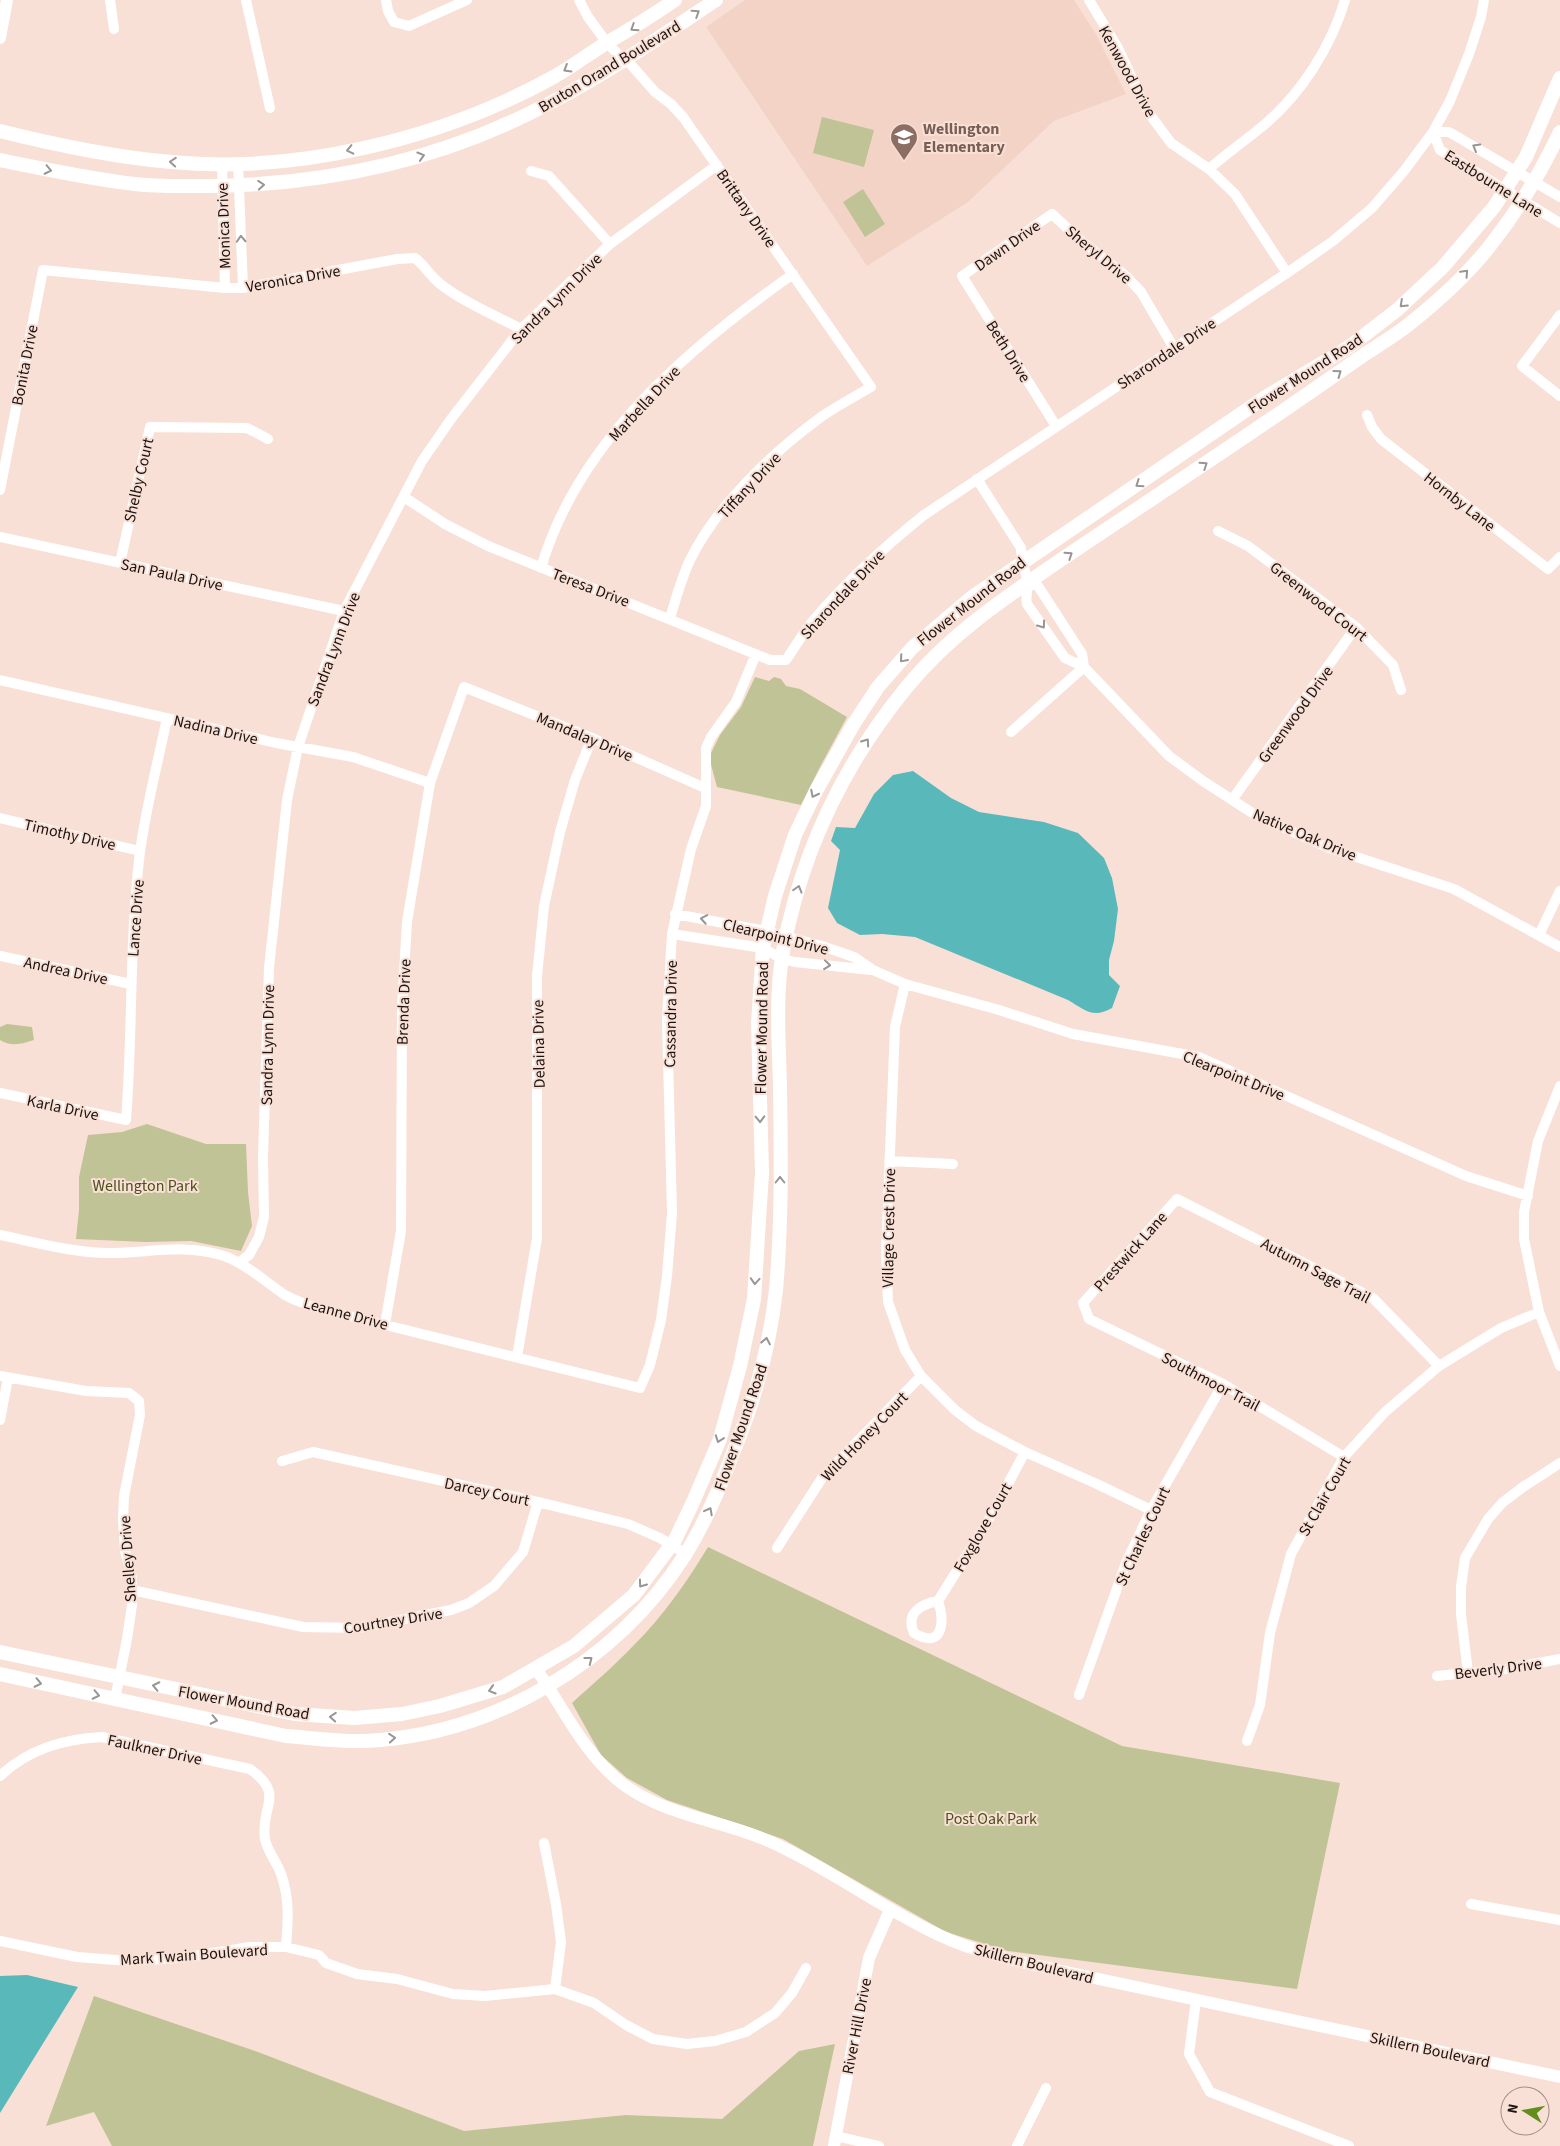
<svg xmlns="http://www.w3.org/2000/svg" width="1560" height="2146" viewBox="0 0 1560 2146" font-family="'Source Sans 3',sans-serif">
	<rect width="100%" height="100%" fill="#f9e0d6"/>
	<path fill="#f4d3c7" d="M 745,0 L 1074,0 L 1096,34 L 1126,94 L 1054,121 L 968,202 L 867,266 L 706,27 Z"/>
	<path fill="#c0c395" d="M 822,117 L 874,130 L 864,167 L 813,153 Z
		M 863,189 L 885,224 L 865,237 L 843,202 Z
		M 755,677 L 769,681 L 774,677 L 781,679 L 786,686 L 800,689 L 847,717 L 820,767 L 801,805 L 717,787 L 709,757 L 720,735 L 741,707 Z
		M 7,1024 L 32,1027 L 34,1040 C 22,1044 11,1047 0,1040 L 0,1027 Z
		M 147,1124 L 206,1144 L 246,1144 L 248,1192 L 252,1226 L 241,1251 L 191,1241 L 146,1242 L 76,1239 L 79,1210 L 79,1177 L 88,1135 L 122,1132 Z
		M 708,1547 L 1122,1746 L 1340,1783 L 1297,1989 L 1008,1951 L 946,1932 L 783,1839 L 667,1800 L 627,1778 L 601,1755 L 572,1703 C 593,1684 615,1665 634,1645 C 663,1616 687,1582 708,1547 Z
		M 94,1996 L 258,2052 L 464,2131 L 626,2115 L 722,2119 L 799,2051 L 835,2044 L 813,2146 L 112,2146 L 94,2112 L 46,2126 Z"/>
	<path fill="#59b9ba" d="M 913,771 L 951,798 L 979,812 L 1044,822 L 1078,833 L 1104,858 L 1112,878 L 1118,909 L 1114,941 L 1109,960 L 1109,975 L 1120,986 L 1112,1008 C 1093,1019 1085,1010 1068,1000 L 915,937 L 882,934 L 860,935 L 837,923 L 828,908 L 840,850 L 831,841 L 836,827 L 855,828 L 874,794 L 893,775 Z
		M 27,1975 L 78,1987 L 0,2113 L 0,1976 Z"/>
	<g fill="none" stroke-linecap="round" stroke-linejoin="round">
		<path stroke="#fff" stroke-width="10" d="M 110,0 L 114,29
			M 246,0 L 270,108
			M 386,0 L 388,11 L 394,22 L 409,26 L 467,0
			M 579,0 L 588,17 L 607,43 L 618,54 L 626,59 L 655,92 L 671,104 L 683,117 L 871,387 C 854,397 837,406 821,417 C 772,453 717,505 690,560 C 681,579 676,599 670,618
			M 1089,0 L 1118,48 L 1148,112 L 1171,143 L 1209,169 L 1235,194 L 1287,273
			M 238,163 L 243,288
			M 222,164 L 225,288
			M 1209,169 C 1227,153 1246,140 1264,125 C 1301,94 1331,47 1345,0
			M 531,171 L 549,176 L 610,244
			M 1560,197 L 1449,132 L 1433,132 L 1440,150 L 1560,223
			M 1560,315 L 1522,366 L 1560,396
			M 1367,415 L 1372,427 L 1381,439 L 1548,569 L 1560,557
			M 1056,426 L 962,276 L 1052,214 L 1079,239 L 1127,277 L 1141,292 L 1174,348
			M 977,479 L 1021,548 C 1021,560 1025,568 1027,580 C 1029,587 1025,596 1027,604 L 1065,658 L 1084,667 L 1169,756 L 1203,781 L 1257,816 L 1329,848 L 1454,889 L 1560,947
			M 0,490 L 43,270 L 225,288 L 243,288 L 397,259 L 415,258 C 424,265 430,275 439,283 C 463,302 494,315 521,329
			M 404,497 L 445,524 L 488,546 L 770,660 L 786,660 C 795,647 803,633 812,622 C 846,582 884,547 924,515 L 1287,273 L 1333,241 L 1372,208 L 1404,171 L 1433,132 L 1450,101 L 1469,54 L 1481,17 L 1484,0
			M 1218,531 L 1248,546 L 1356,627 L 1393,665 L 1401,690
			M 0,537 L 344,611
			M 120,563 L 150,427 L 247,428 L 268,439
			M 541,568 C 578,441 688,348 793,274
			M 1028,582 L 1038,586 L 1082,654 L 1084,667
			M 0,680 L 276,743 L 353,757 L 430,783
			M 1011,732 L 1084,667
			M 1232,800 L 1356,627
			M 0,818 L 140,851
			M 675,914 L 766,931 L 822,946 L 854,957 L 873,970 L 905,984 L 999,1010 L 1073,1034 L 1199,1057 L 1466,1176 L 1528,1196
			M 672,934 L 763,948 L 782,959 L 795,962 L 871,970
			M 1539,935 L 1560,891
			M 0,956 L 131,984
			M 905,984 L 895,1027 L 886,1252 L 888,1302 L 905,1350 L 921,1376 L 955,1410 L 976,1426 L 1025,1452 L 1097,1484 L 1151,1510
			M 1560,1086 L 1538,1141 L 1524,1212 L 1524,1239 L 1539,1312 L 1560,1366
			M 0,1093 L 126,1120 C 133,1031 129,941 140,852 C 146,807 158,762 167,718
			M 889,1161 L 953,1164
			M 0,1235 C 34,1242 70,1252 105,1253 C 144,1254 182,1243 221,1255 C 246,1263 264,1281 285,1295 C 293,1300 304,1303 313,1307 L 640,1388 L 650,1365 L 661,1320 L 667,1276 L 672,1213 L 667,1019 L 672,934 L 691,849 L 706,806 L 706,748 L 711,737 L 736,702 L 756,654
			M 240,1262 L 249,1255 L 259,1237 L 264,1217 L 263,1157 L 269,968 L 287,800 L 298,747 L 344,611 L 422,461 L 451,419 L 521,329 L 610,244 L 717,165
			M 385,1324 L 401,1231 L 402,1007 L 407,922 L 430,783 L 464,687 L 592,738 L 705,788
			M 517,1357 L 537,1238 L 537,976 L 544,906 L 560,832 L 575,780 L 592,738
			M 0,1376 L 86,1391 L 129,1393 L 139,1401 L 140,1415 L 124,1496 L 123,1520 L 125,1551 L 132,1577 L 132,1605 L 127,1639 L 115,1699
			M 0,1420 L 8,1378
			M 1344,1457 L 1223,1384 L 1089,1319 L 1083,1303 L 1177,1199 L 1373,1298 L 1439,1366
			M 282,1461 L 313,1452 L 538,1502 L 628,1524 L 660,1538 L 686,1554
			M 777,1548 L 822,1478 L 921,1376
			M 132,1590 L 303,1627 L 359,1628 L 451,1610 L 469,1603 L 494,1586 L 523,1552 L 538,1502
			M 938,1601 C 945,1622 943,1650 914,1633 C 905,1613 921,1604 938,1601 L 988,1521 L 1025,1452
			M 1468,1673 L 1461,1614 L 1461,1587 L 1465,1558 L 1488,1519 L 1502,1503 L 1523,1487 L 1560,1463
			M 1437,1676 L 1506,1669 L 1560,1659
			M 1079,1695 L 1126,1563 L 1151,1510 L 1223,1384
			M 1247,1741 L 1260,1705 L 1270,1633 L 1291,1554 L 1344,1457 L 1385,1412 L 1439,1366 L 1501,1328 L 1539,1312
			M 0,1776 C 29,1749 63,1739 102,1737 L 250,1769 C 286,1795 260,1806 265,1839 C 267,1851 277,1862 281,1874 C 290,1899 288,1922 286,1947
			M 544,1843 L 556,1904 L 561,1942 L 555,1989
			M 1471,1904 L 1560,1920
			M 0,1941 L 77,1957 L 129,1961 L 181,1958 L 250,1947 L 286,1947 L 319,1955 L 326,1963 L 357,1974 L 397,1979 L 453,1994 L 485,1996 L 555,1989 L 594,2003 L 626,2025 L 653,2039 L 687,2044 L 715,2041 L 746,2032 L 775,2013 L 792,1993 L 806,1968
			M 1196,2000 L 1189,2054 L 1210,2092 L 1349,2146
			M 836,2136 L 879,2146
			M 1017,2146 L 1046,2088"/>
		<path stroke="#fff" stroke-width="12" d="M 0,38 L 7,0
			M 536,1669 C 564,1708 584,1755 624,1785 C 668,1817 723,1820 771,1842 C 829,1868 881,1908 939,1935 C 979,1954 1022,1962 1066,1972 L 1560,2077
			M 834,2146 L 869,1958 L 890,1910"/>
		<path stroke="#fff" stroke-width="14" d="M 0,131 C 56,145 113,157 171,162 C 296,174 440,139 550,79 C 571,68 588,54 608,42 C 631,29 653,15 675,0
			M 0,160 C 45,169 90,179 135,184 C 160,187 184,186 208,186 C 320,185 425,164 526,115 C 593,83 654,41 716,0
			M 0,1652 L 295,1714 L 354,1718 L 402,1714 L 440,1706 L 503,1687 L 574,1646 L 634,1595 L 675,1540 L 694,1500 L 720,1439 L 740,1366 L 754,1299 L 762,1173 L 758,1023 L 763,948 L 775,896 L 795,835 L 816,791 L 853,725 L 878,687 L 912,648 L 972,597 L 1264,398 L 1349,347 L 1397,310 L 1443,267 L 1494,207 L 1526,157 L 1560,78
			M 0,1674 L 286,1736 C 312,1738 339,1742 365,1741 C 493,1735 616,1663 685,1555 C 705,1523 720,1488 733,1453 C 754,1402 770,1345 776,1290 C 782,1222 781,1154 780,1086 C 779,1042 775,996 783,951 C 801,854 843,765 906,688 C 954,629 1018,589 1080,547 C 1171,486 1263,426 1352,363 C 1370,350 1390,339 1408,325 C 1437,302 1466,276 1489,247 C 1517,212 1541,172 1560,132"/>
	</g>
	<defs><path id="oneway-chevron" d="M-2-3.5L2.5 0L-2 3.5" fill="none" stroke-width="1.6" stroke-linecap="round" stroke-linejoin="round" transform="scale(1.25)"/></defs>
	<g stroke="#989593">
		<use href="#oneway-chevron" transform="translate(696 13) rotate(-33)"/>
		<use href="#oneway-chevron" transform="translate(634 28) rotate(147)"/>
		<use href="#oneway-chevron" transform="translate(567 69) rotate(149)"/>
		<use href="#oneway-chevron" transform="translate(1476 147) rotate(-150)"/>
		<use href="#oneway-chevron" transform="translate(350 150) rotate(167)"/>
		<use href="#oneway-chevron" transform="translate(421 156) rotate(-17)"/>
		<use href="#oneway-chevron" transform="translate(173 162) rotate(-176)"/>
		<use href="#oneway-chevron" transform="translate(48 170) rotate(12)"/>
		<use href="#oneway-chevron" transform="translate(261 185) rotate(-4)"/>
		<use href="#oneway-chevron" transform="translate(241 239) rotate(-93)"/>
		<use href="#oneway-chevron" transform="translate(1465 273) rotate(-47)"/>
		<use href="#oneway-chevron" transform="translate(1403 304) rotate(137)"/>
		<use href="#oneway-chevron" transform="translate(1338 373) rotate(-36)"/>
		<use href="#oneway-chevron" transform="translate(1204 465) rotate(-34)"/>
		<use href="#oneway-chevron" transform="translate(1139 484) rotate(146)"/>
		<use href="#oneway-chevron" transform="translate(1069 555) rotate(-34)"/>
		<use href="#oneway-chevron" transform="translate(1042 625) rotate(54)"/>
		<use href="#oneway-chevron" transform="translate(903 659) rotate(131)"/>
		<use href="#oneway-chevron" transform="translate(866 742) rotate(-55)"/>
		<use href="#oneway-chevron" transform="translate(814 794) rotate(117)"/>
		<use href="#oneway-chevron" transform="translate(798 889) rotate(-74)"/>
		<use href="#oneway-chevron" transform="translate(704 919) rotate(-170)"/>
		<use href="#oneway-chevron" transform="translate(827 965) rotate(6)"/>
		<use href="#oneway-chevron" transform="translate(760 1119) rotate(88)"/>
		<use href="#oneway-chevron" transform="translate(780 1180) rotate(-90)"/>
		<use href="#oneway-chevron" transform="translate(755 1281) rotate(94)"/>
		<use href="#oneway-chevron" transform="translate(766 1341) rotate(-79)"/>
		<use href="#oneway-chevron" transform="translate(719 1439) rotate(110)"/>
		<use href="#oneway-chevron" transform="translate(709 1511) rotate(-62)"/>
		<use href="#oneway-chevron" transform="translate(642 1584) rotate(126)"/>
		<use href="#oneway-chevron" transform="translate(589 1660) rotate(-38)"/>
		<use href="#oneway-chevron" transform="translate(38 1683) rotate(12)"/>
		<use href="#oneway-chevron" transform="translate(156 1686) rotate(-168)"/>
		<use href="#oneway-chevron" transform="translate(492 1690) rotate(163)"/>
		<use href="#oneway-chevron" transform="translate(96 1695) rotate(12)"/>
		<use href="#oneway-chevron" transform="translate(333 1717) rotate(-176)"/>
		<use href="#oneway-chevron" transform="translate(214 1720) rotate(12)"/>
		<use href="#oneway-chevron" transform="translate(392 1738) rotate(-5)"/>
	</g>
	<defs>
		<g id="school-pin" transform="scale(1.4375)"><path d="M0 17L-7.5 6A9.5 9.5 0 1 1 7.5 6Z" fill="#8d6e63" stroke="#f9e0d6"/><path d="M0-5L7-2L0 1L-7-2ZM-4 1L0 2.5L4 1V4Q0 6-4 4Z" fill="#fff"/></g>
	</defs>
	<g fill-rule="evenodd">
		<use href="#school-pin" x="904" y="137"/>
	</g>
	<g text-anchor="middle" stroke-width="4" stroke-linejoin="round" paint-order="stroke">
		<g font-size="16" fill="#1b130f" stroke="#f9e0d6">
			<text transform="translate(609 66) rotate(-31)" y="6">Bruton Orand Boulevard</text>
			<text transform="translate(1128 71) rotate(61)" y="6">Kenwood Drive</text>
			<text transform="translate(1494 183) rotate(32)" y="6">Eastbourne Lane</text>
			<text transform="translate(747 208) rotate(55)" y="6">Brittany Drive</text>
			<text transform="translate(223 226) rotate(-92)" y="6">Monica Drive</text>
			<text transform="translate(1007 245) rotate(-35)" y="6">Dawn Drive</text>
			<text transform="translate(1099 254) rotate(40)" y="6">Sheryl Drive</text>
			<text transform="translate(293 278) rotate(-10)" y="6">Veronica Drive</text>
			<text transform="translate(556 298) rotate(-45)" y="6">Sandra Lynn Drive</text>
			<text transform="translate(1009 351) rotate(58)" y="6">Beth Drive</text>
			<text transform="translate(1166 353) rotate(-34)" y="6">Sharondale Drive</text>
			<text transform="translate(24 365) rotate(-79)" y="6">Bonita Drive</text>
			<text transform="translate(1305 373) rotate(-33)" y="6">Flower Mound Road</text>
			<text transform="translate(644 403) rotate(-47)" y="6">Marbella Drive</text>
			<text transform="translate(138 480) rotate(-77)" y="6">Shelby Court</text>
			<text transform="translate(749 485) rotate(-47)" y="6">Tiffany Drive</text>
			<text transform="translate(1460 501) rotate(38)" y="6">Hornby Lane</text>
			<text transform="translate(172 574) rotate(12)" y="6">San Paula Drive</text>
			<text transform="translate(591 587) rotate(21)" y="6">Teresa Drive</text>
			<text transform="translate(842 594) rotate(-47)" y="6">Sharondale Drive</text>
			<text transform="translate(971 601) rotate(-38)" y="6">Flower Mound Road</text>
			<text transform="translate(1319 601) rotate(38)" y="6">Greenwood Court</text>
			<text transform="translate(333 649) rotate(-69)" y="6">Sandra Lynn Drive</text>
			<text transform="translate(1295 714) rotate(-54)" y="6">Greenwood Drive</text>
			<text transform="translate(216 729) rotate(13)" y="6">Nadina Drive</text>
			<text transform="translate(585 736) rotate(23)" y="6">Mandalay Drive</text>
			<text transform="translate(70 834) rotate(13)" y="6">Timothy Drive</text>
			<text transform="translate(1305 834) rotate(23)" y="6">Native Oak Drive</text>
			<text transform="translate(135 918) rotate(-86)" y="6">Lance Drive</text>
			<text transform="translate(776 936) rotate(14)" y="6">Clearpoint Drive</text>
			<text transform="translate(66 970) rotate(12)" y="6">Andrea Drive</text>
			<text transform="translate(403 1002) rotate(-88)" y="6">Brenda Drive</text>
			<text transform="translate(670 1014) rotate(-89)" y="6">Cassandra Drive</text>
			<text transform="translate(761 1028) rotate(-89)" y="6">Flower Mound Road</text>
			<text transform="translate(538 1044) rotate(-91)" y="6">Delaina Drive</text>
			<text transform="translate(267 1045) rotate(-89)" y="6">Sandra Lynn Drive</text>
			<text transform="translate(1234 1075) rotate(22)" y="6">Clearpoint Drive</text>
			<text transform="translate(63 1107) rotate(12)" y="6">Karla Drive</text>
			<text transform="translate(888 1228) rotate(-89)" y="6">Village Crest Drive</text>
			<text transform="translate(1130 1251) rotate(-48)" y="6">Prestwick Lane</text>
			<text transform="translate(1316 1270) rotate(28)" y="6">Autumn Sage Trail</text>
			<text transform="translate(346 1313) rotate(15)" y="6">Leanne Drive</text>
			<text transform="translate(1211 1381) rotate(28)" y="6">Southmoor Trail</text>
			<text transform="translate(740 1427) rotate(-71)" y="6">Flower Mound Road</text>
			<text transform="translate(864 1436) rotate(-46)" y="6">Wild Honey Court</text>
			<text transform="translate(487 1491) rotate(12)" y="6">Darcey Court</text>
			<text transform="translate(1324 1496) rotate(-60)" y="6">St Clair Court</text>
			<text transform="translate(982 1527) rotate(-60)" y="6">Foxglove Court</text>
			<text transform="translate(1142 1536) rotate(-65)" y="6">St Charles Court</text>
			<text transform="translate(127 1559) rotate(-94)" y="6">Shelley Drive</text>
			<text transform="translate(393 1620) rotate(-9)" y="6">Courtney Drive</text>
			<text transform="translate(1498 1668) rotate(-7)" y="6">Beverly Drive</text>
			<text transform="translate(244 1702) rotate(10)" y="6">Flower Mound Road</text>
			<text transform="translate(155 1749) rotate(12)" y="6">Faulkner Drive</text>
			<text transform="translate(194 1954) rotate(-4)" y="6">Mark Twain Boulevard</text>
			<text transform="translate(1034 1963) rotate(14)" y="6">Skillern Boulevard</text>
			<text transform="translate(856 2026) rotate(-79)" y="6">River Hill Drive</text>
			<text transform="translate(1430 2049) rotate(12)" y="6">Skillern Boulevard</text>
		</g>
		<g font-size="16" font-weight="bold" fill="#785e54" stroke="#f9e0d6" text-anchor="start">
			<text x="923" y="134">Wellington<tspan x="923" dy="18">Elementary</tspan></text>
		</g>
		<g font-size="16" fill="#4e4f1c" stroke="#f9e0d6">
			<text x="145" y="1191">Wellington Park</text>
			<text x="991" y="1824">Post Oak Park</text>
		</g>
	</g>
	<g transform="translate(1525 2111) rotate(281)"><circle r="24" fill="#f9e0d6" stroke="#a08e86"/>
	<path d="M0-4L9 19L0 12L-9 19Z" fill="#638d1c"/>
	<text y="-8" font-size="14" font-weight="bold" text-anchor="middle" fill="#1b130f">N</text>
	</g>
</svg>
